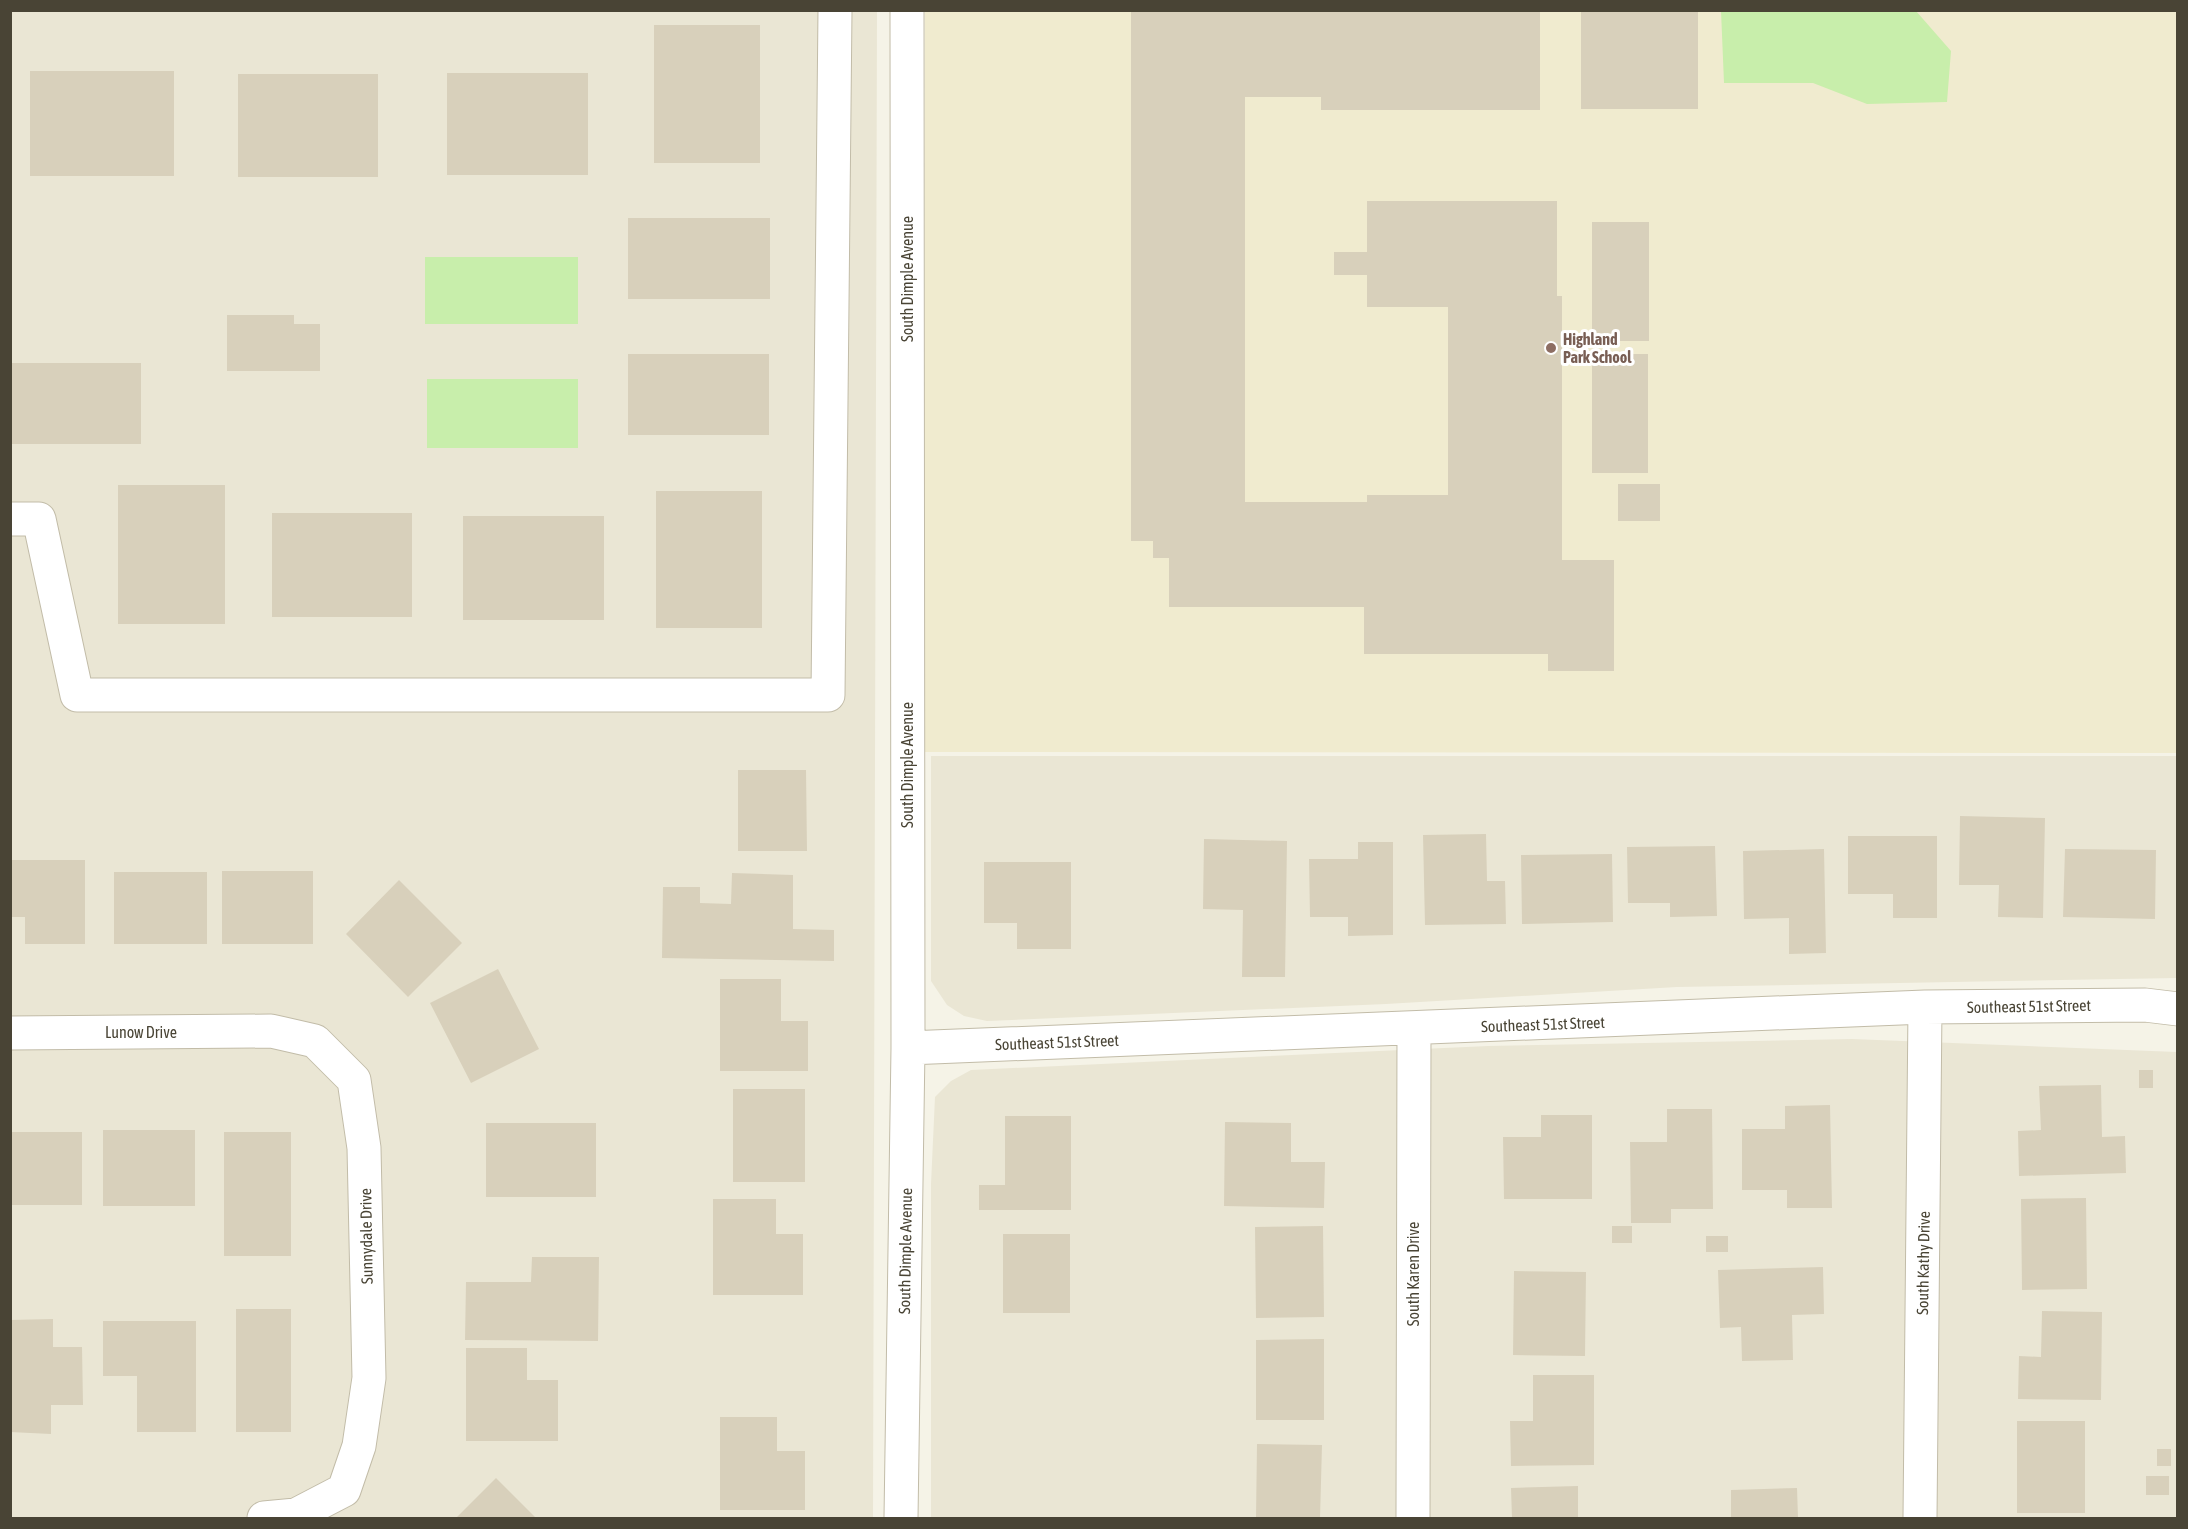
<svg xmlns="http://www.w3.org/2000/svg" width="2188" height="1529" viewBox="0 0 2188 1529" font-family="'Asap Condensed',sans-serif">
	<rect width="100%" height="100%" fill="#f5f3e7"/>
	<path fill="#eae6d4" d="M 10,11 L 877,11 L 873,1518 L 11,1518 Z
		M 931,756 L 2177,756 L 2177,978 L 1677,987 L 1386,1004 L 987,1021 L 964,1016 L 947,1005 L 931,981 Z
		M 1852,1039 L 2177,1052 L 2177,1518 L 931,1518 L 931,1184 L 935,1097 L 951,1081 L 971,1070 L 1488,1046 Z"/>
	<path fill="#f0ebcf" d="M 925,11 L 2177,11 L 2177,753 L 924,752 Z"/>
	<path fill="#c8eeab" d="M 1721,11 L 1916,11 L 1951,51 L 1947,102 L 1867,104 L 1813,83 L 1724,83 Z
		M 425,257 L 578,257 L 578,324 L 425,324 Z
		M 427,379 L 578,379 L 578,448 L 427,448 Z"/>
	<path fill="#d8d0bb" d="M 1131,10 L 1540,10 L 1540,110 L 1321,110 L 1321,97 L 1245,97 L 1245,502 L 1367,502 L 1367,495 L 1448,495 L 1448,307 L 1367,307 L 1367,275 L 1334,275 L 1334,252 L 1367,252 L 1367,201 L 1557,201 L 1557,296 L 1562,296 L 1562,560 L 1614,560 L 1614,671 L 1548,671 L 1548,654 L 1364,654 L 1364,607 L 1169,607 L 1169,558 L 1153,558 L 1153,541 L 1131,541 Z
		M 1581,10 L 1698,10 L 1698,109 L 1581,109 Z
		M 654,25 L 760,25 L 760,163 L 654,163 Z
		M 30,71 L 174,71 L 174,176 L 30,176 Z
		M 447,73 L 588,73 L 588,175 L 447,175 Z
		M 238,74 L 378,74 L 378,177 L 238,177 Z
		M 628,218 L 770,218 L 770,299 L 628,299 Z
		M 1592,222 L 1649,222 L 1649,341 L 1592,341 Z
		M 227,315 L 294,315 L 294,324 L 320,324 L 320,371 L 227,371 Z
		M 628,354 L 769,354 L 769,435 L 628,435 Z
		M 1592,354 L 1648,354 L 1648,473 L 1592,473 Z
		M 10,363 L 141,363 L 141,444 L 10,444 Z
		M 1618,484 L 1660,484 L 1660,521 L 1618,521 Z
		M 118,485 L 225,485 L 225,624 L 118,624 Z
		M 656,491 L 762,491 L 762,628 L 656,628 Z
		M 272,513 L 412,513 L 412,617 L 272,617 Z
		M 463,516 L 604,516 L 604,620 L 463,620 Z
		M 738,770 L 806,770 L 807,851 L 738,851 Z
		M 1960,816 L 2045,818 L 2043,918 L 1998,917 L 1999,885 L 1959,885 Z
		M 1486,834 L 1487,881 L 1505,881 L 1506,924 L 1425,925 L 1423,835 Z
		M 1848,836 L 1937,836 L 1937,918 L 1893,918 L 1893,894 L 1848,894 Z
		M 1204,839 L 1287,841 L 1285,977 L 1242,977 L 1243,910 L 1203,909 Z
		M 1358,842 L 1393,842 L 1393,935 L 1348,936 L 1348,917 L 1310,917 L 1309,859 L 1358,859 Z
		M 1715,846 L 1717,916 L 1670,917 L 1670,903 L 1628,903 L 1627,847 Z
		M 1824,849 L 1826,953 L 1789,954 L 1789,918 L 1744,919 L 1743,851 Z
		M 2065,849 L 2156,850 L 2155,919 L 2063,917 Z
		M 1612,854 L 1613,922 L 1522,924 L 1521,855 Z
		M 10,860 L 85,860 L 85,944 L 25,944 L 25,917 L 10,917 Z
		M 984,862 L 1071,862 L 1071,949 L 1017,949 L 1017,923 L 984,923 Z
		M 222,871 L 313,871 L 313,944 L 222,944 Z
		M 114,872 L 207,872 L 207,944 L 114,944 Z
		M 732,873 L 793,875 L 793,929 L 834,930 L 834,961 L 662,958 L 663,887 L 700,887 L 700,903 L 731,904 Z
		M 399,880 L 462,943 L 408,997 L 346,934 Z
		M 498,969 L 539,1049 L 471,1083 L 430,1003 Z
		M 720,979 L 781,979 L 781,1021 L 808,1021 L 808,1071 L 720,1071 Z
		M 2139,1070 L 2153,1070 L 2153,1088 L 2139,1088 Z
		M 2101,1085 L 2102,1137 L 2125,1136 L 2126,1173 L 2019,1176 L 2018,1131 L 2041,1130 L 2039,1086 Z
		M 733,1089 L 805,1089 L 805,1182 L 733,1182 Z
		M 1830,1105 L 1832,1208 L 1787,1208 L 1787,1190 L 1742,1190 L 1742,1129 L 1785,1129 L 1785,1106 Z
		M 1667,1109 L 1712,1109 L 1713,1209 L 1671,1209 L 1671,1223 L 1631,1223 L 1630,1142 L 1667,1142 Z
		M 1541,1115 L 1592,1115 L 1592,1199 L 1504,1199 L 1503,1137 L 1541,1137 Z
		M 1005,1116 L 1071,1116 L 1071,1210 L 979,1210 L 979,1185 L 1005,1185 Z
		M 1225,1122 L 1291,1123 L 1291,1162 L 1325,1162 L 1324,1208 L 1224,1206 Z
		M 486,1123 L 596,1123 L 596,1197 L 486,1197 Z
		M 103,1130 L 195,1130 L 195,1206 L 103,1206 Z
		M 10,1132 L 82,1132 L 82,1205 L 10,1205 Z
		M 224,1132 L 291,1132 L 291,1256 L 224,1256 Z
		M 2086,1198 L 2087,1289 L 2022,1290 L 2021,1199 Z
		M 713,1199 L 776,1199 L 776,1234 L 803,1234 L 803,1295 L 713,1295 Z
		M 1323,1226 L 1324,1317 L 1256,1318 L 1255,1227 Z
		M 1612,1226 L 1632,1226 L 1632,1243 L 1612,1243 Z
		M 1003,1234 L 1070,1234 L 1070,1313 L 1003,1313 Z
		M 1706,1236 L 1728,1236 L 1728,1252 L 1706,1252 Z
		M 532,1257 L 599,1257 L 598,1341 L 465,1340 L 466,1282 L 531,1282 Z
		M 1823,1267 L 1824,1314 L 1792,1315 L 1793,1360 L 1742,1361 L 1741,1327 L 1720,1328 L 1718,1270 Z
		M 1514,1271 L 1586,1272 L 1585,1356 L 1513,1355 Z
		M 236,1309 L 291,1309 L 291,1432 L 236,1432 Z
		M 2042,1311 L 2102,1312 L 2101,1400 L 2018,1399 L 2019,1356 L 2041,1357 Z
		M 53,1319 L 53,1347 L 82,1347 L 83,1405 L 51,1405 L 51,1434 L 10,1432 L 10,1320 Z
		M 103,1321 L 196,1321 L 196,1432 L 137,1432 L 137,1376 L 103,1376 Z
		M 1324,1339 L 1324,1420 L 1256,1420 L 1256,1340 Z
		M 466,1348 L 527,1348 L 527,1380 L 558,1380 L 558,1441 L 466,1441 Z
		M 1533,1375 L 1594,1375 L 1594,1465 L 1511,1466 L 1510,1421 L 1533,1421 Z
		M 720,1417 L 777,1417 L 777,1451 L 805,1451 L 805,1510 L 720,1510 Z
		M 2017,1421 L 2085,1421 L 2085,1513 L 2017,1513 Z
		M 1257,1444 L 1322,1445 L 1320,1518 L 1256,1518 Z
		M 2157,1449 L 2171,1449 L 2171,1466 L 2157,1466 Z
		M 2146,1476 L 2169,1476 L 2169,1495 L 2146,1495 Z
		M 496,1478 L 536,1518 L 456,1518 Z
		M 1578,1486 L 1578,1518 L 1512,1518 L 1511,1488 Z
		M 1797,1488 L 1798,1518 L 1731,1518 L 1731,1490 Z"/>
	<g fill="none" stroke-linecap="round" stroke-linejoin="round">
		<g stroke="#c2bca8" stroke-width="35">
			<path id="minor" d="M 10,519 L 39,519 L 77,695 L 828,695 L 835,10
				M 10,1033 L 271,1031 L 315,1041 L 354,1080 L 364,1148 L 369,1378 L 359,1446 L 344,1490 L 296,1515 L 264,1518
				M 908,1048 L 1925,1007 L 2145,1005 L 2178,1009
				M 901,1518 L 908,1048 L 907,10
				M 1413,1518 L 1414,1029
				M 1920,1518 L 1925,1007"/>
		</g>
		<use href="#minor" stroke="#fff" stroke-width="33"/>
	</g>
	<circle fill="#8d6e63" stroke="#fff" stroke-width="2" cx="1551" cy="348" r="6"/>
	<g text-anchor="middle" stroke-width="6" stroke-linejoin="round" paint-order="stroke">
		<g font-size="16" fill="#494435" stroke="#fff">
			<text transform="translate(907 279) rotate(-90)" y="6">South Dimple Avenue</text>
			<text transform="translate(907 765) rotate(-90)" y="6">South Dimple Avenue</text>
			<text transform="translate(2029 1006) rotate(-1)" y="6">Southeast 51st Street</text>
			<text transform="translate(1543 1024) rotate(-2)" y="6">Southeast 51st Street</text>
			<text x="141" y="1038">Lunow Drive</text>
			<text transform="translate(1057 1042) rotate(-2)" y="6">Southeast 51st Street</text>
			<text transform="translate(366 1236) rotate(-91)" y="6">Sunnydale Drive</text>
			<text transform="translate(905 1251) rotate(-89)" y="6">South Dimple Avenue</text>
			<text transform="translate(1923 1263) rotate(-89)" y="6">South Kathy Drive</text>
			<text transform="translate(1413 1274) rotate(-90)" y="6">South Karen Drive</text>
		</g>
		<g font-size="16" font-weight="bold" fill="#785e54" stroke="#fff" text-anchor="start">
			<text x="1563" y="345">Highland<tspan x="1563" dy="18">Park School</tspan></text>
		</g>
	</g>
	<rect width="2188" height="1529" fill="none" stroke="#494435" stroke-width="24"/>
</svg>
